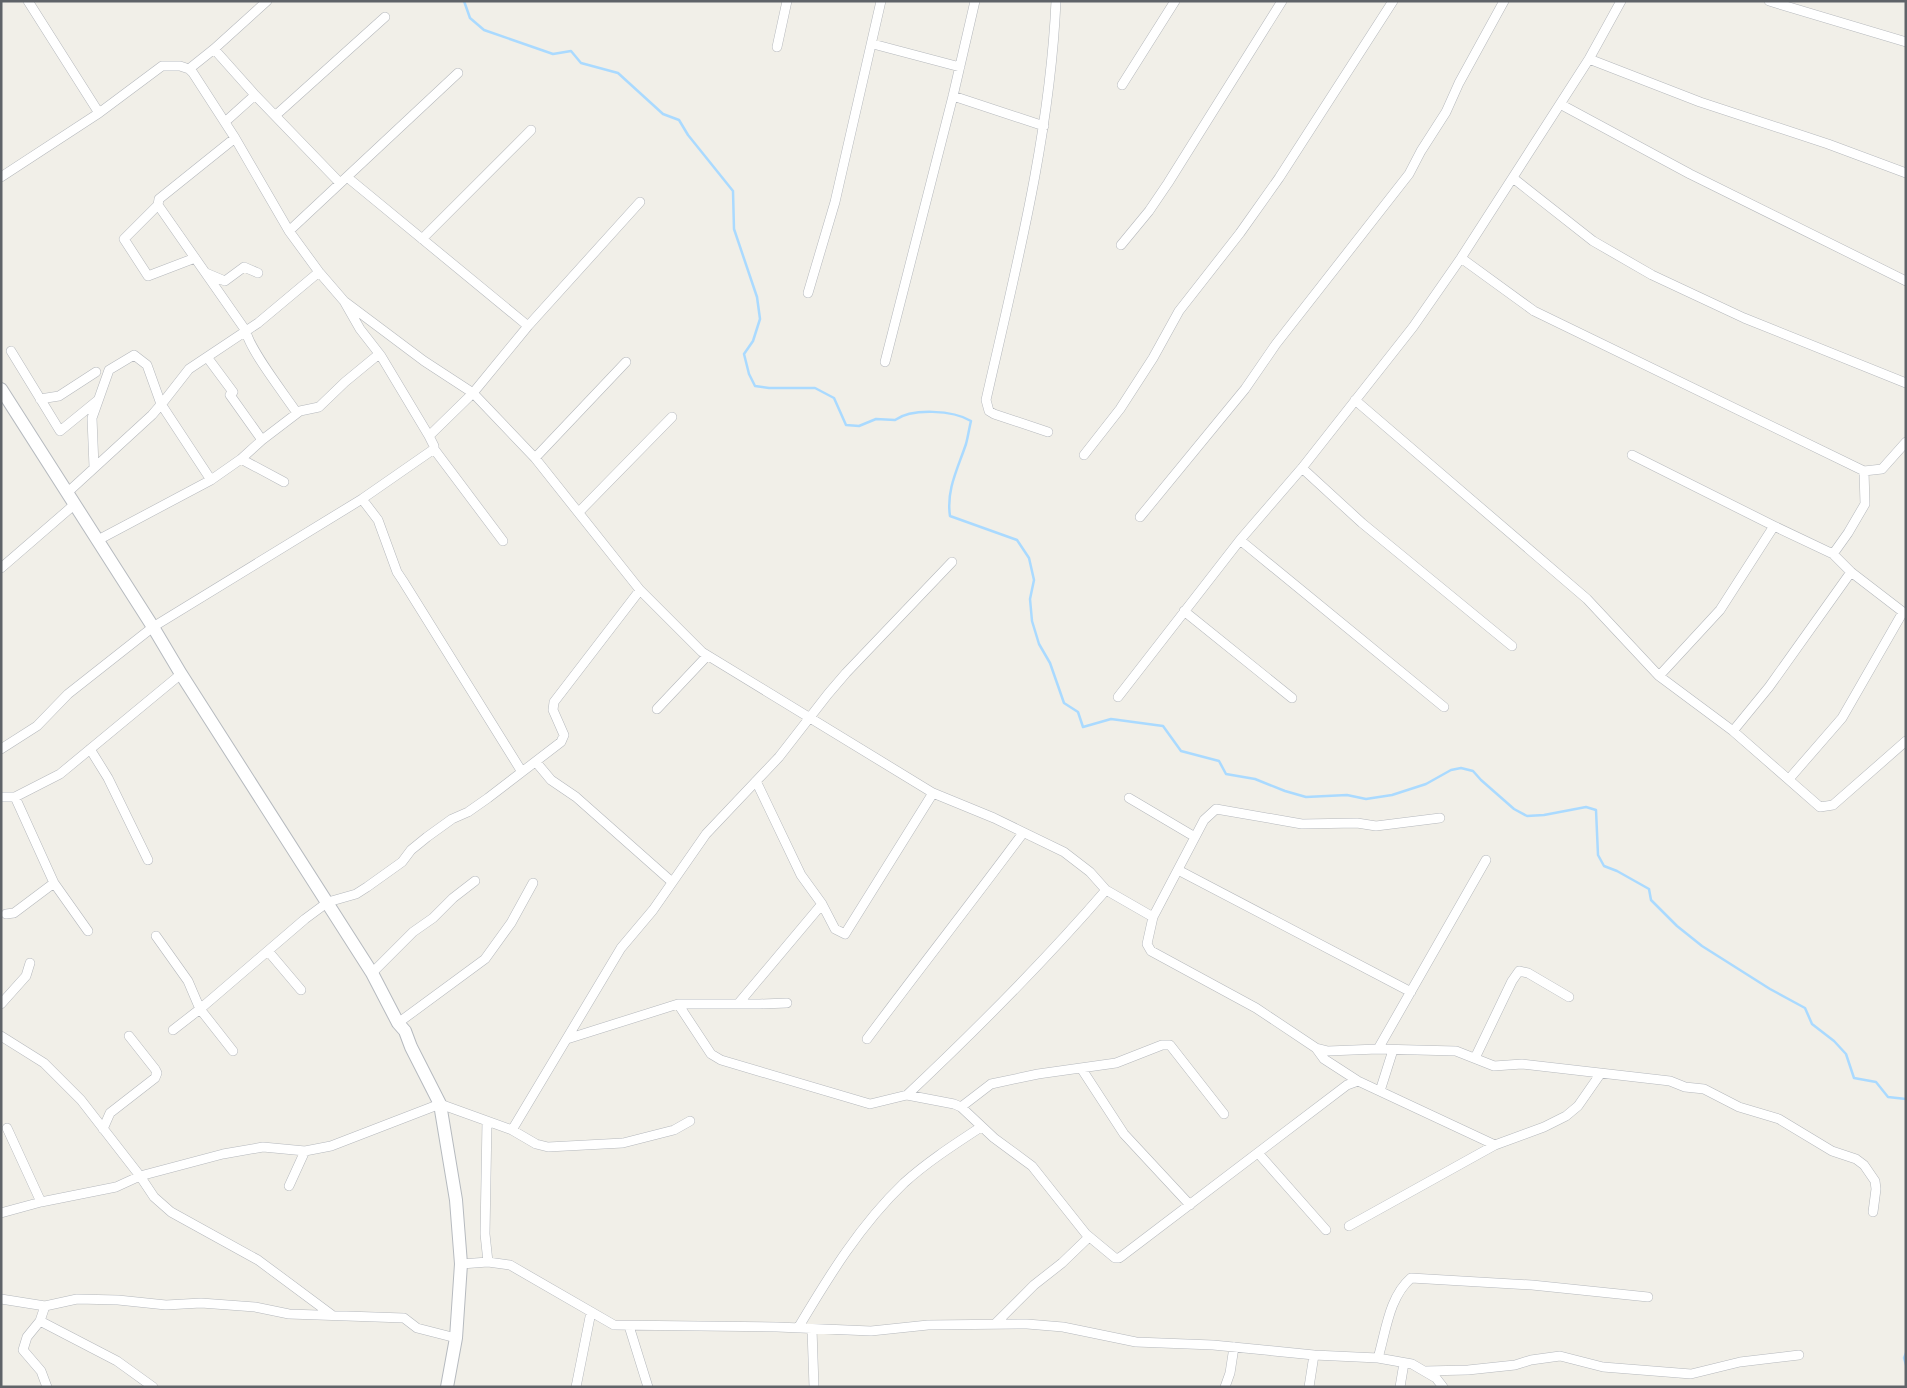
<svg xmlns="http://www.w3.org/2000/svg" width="1907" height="1388" viewBox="0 0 1907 1388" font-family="'Nunito Sans',sans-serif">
	<rect width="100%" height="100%" fill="#f1efe8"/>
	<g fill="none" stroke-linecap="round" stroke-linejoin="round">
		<path stroke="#aadaff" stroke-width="2.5" d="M 464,1 L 470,18 L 484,30 L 553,54 L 571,51 L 581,63 L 618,73 L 663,114 L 679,120 L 688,135 L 733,191 L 734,229 L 757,297 L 760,319 L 753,341 L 744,354 L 749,374 L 755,386 L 769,388 L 815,388 L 834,398 L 846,425 L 859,426 L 876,419 L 895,420 C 912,408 953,410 971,421 C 969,429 968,437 966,444 C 958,468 946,490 950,516 L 1017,540 L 1029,558 L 1034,580 L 1030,599 L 1032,621 L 1039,644 L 1050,663 L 1064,703 L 1078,712 L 1083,727 L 1111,719 L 1163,726 L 1181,751 L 1219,761 L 1226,774 L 1255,779 L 1285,791 L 1306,797 L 1347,795 L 1366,799 L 1392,795 L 1426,784 L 1451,770 L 1461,768 L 1473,771 L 1481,780 L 1514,809 L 1527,816 L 1544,815 L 1586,807 L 1596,810 L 1598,855 L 1604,866 L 1617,871 L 1649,889 L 1651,900 L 1677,926 L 1702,946 L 1770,989 L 1805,1008 L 1812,1024 L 1834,1041 L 1846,1054 L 1854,1078 L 1876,1082 L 1888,1097 L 1906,1099
			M 1906,1353 L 1904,1358 L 1906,1365"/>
		<g stroke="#b5b8bc" stroke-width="10">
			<path id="street" d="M 28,1 L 99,113
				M 1769,1 L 1906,42
				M 873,44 L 960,67
				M 777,47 L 787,1
				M 214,49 L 255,95 L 340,183
				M 1589,59 L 1700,102 L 1828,144 L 1906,173
				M 189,69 L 214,49 L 267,1
				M 1122,85 L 1175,1
				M 953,96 L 1044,126
				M 1560,104 L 1690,174 L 1906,281
				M 276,115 L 385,17
				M 225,122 L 255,95
				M 235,138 L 159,199 L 158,205 L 246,331 C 249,349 285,395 297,413
				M 1,177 L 99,113 L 162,66 L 180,66 L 189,69 L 193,73 L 235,138 L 289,231 L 319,272 L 344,301 L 360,329 L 381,356 L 429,436 L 434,446 L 434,449 L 503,541
				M 347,177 L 528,326
				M 1513,178 L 1593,241 L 1652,275 L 1744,318 L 1906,383
				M 158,205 L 124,239 L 148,276 L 195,258
				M 289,231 L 458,73
				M 422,239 L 531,130
				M 1121,245 L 1149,211 L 1168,183 L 1282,1
				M 1461,258 L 1534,311 L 1864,471 L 1882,469 L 1906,442
				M 206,273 L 225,281 L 244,267 L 258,273
				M 808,293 L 835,202 L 881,1
				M 344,301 L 424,361 L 473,393 L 535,458 L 640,590 L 702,652 L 933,793 L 994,818 L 1064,852 L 1090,872 L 1106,890 L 1153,917 L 1147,944 L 1151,951 L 1256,1008 L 1316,1048 L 1328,1051 L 1378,1049 L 1456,1051 L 1494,1066 L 1522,1064 L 1670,1081 L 1685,1087 L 1704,1089 L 1739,1107 L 1779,1119 L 1832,1151 L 1856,1159 L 1864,1165 L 1875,1181 L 1876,1189 L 1873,1212
				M 11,351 L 60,431 L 98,400
				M 207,357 L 233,392 L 230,395 L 262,440 L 241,459
				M 885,362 L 953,96 L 975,1
				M 40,399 L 59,396 L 96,372
				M 1355,400 L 1587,599 L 1659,676 L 1733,731 L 1820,807 L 1833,805 L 1906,741
				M 1048,432 L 994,414 L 989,411 L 986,400 C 1016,268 1050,136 1056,1
				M 429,436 L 473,393 L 528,326 L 640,202
				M 262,440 L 300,411 L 319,407 L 345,382 L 379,354
				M 1084,455 L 1120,409 L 1153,358 L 1179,311 L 1240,233 L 1279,178 L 1393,1
				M 1632,455 L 1774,526
				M 535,458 L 626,362
				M 94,467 L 92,418 L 109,370 L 134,355 L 147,365 L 161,404 L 211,480
				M 1302,468 L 1362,523 L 1512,646
				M 68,492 L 152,415 L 164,401 L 189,369 L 258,323 L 319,272
				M 362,499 L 378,520 L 397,572 L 403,581 L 522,772
				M 579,512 L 672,417
				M 1140,517 L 1245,389 L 1276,344 L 1409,174 L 1421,151 L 1446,112 L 1459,83 L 1504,1
				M 98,540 L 211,480 L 241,459 L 284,482
				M 1240,540 L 1444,707
				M 1,568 L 75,504
				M 1184,611 L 1292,698
				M 1659,676 L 1720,610 L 1774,526 L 1833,554 L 1848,533 L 1865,504 L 1864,471
				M 1118,697 L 1240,540 L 1302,468 L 1413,327 L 1461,258 L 1589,59 L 1621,1
				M 657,709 L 707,656
				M 1733,731 L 1769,687 L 1851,572
				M 1,749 L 37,726 L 68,694 L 153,627 L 362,499 L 434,449
				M 90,749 L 108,778 L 148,860
				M 536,762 L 551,780 L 576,797 L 672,882
				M 1789,779 L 1842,718 L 1903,612 L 1851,572 L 1833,554
				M 756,781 L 801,875 L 822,904 L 835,929 L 845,934 L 933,793
				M 1,797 L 15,797 L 60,774 L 181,674
				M 15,797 L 54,883 L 88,931
				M 1129,798 L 1195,837
				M 1178,870 L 1411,992
				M 6,914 L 14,913 L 54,883
				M 1153,917 L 1204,820 L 1216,809 L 1302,824 L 1357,823 L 1376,826 L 1440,818
				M 156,936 L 188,981 L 200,1009 L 233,1051
				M 268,951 L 301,990
				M 372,973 L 413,932 L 433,918 L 453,898 L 475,881
				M 1,1004 L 26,976 L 30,963
				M 678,1004 L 711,1054 L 721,1060 L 870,1104 L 907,1095 L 954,1104 L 961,1107 L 994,1138 L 1032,1166 L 1086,1234 L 1115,1258 L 1119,1258 L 1122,1256 L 1347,1085 L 1358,1081 L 1495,1145
				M 738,1004 L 822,904
				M 398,1023 L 485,959 L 511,923 L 533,883
				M 173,1030 L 200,1009 L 305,919 L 328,902 L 356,894 L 367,887 L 402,862 L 411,850 L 427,837 L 452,819 L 468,812 L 488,798 L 561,742 L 564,735 L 553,710 L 554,702 L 640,590
				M 1,1036 L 44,1063 L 81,1100 L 140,1176 L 154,1197 L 171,1212 L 258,1260 L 332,1315
				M 567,1039 L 678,1004 L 760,1004 L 787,1003
				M 867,1039 C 919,969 972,902 1023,833
				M 1316,1048 L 1324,1059 L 1358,1081
				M 1378,1049 L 1486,860
				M 1475,1058 L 1512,981 L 1519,971 L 1528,973 L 1569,997
				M 1081,1068 L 1124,1134 L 1190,1205
				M 1380,1091 L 1393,1050
				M 907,1095 C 977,1029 1044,962 1106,890
				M 961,1107 L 991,1084 L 1038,1074 L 1116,1063 L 1162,1045 L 1170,1045 L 1224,1114
				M 487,1121 L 485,1234 L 488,1262
				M 7,1128 L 41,1202
				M 103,1129 L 110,1113 L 155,1078 L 157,1073 L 155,1069 L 129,1036
				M 512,1130 L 621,948 L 653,910 L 706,834 L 779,757 L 828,694 L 846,673 L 952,562
				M 1258,1153 L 1326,1230
				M 289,1186 L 305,1151
				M 1,1213 L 41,1202 L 116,1187 L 140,1176 L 223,1154 L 263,1147 L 305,1151 L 331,1146 L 440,1104 L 512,1130 L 536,1144 L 548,1147 L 623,1143 L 674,1130 L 690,1121
				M 1349,1226 L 1495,1145 L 1544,1127 L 1566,1116 L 1578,1106 L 1601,1073
				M 461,1264 L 488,1262 L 510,1265 L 614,1325 L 777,1327 L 871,1331 L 928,1325 L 1027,1324 L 1063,1327 L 1136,1342 L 1213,1345 L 1314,1355 L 1378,1358 L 1412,1364 L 1436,1378 L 1443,1387
				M 1,1299 L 45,1306 L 40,1321 L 27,1337 L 23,1350 L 41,1371 L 47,1387
				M 45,1306 L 77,1299 L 118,1300 L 166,1305 L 201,1303 L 255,1307 L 289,1314 L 404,1318 L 417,1328 L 456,1338
				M 40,1321 L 117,1361 L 153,1387
				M 995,1324 L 1034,1285 L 1062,1263 L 1089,1237
				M 629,1326 L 648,1387
				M 798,1328 C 829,1276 860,1225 904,1183 C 927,1162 955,1144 981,1127
				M 812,1329 L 814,1387
				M 1378,1358 C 1386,1331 1389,1297 1411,1278 L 1532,1285 L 1648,1297
				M 1425,1371 L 1468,1370 L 1515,1365 L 1531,1360 L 1560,1356 L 1603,1367 L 1691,1374 L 1740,1362 L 1799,1355
				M 576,1387 L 591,1312
				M 1225,1387 L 1230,1373 L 1234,1347
				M 1309,1387 L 1314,1355
				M 1400,1387 L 1404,1363"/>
		</g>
		<g stroke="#b6babf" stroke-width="14">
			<path id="secondary" d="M 1,389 L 153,627 L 181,674 L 372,973 L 398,1023 L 405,1031 L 411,1047 L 440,1104 L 456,1200 L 461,1264 L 456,1338 L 447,1387"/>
		</g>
		<use href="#street" stroke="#fff" stroke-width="9"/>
		<use href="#secondary" stroke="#fff" stroke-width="12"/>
	</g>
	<rect width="1907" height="1388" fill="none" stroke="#5f6368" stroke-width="5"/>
</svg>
